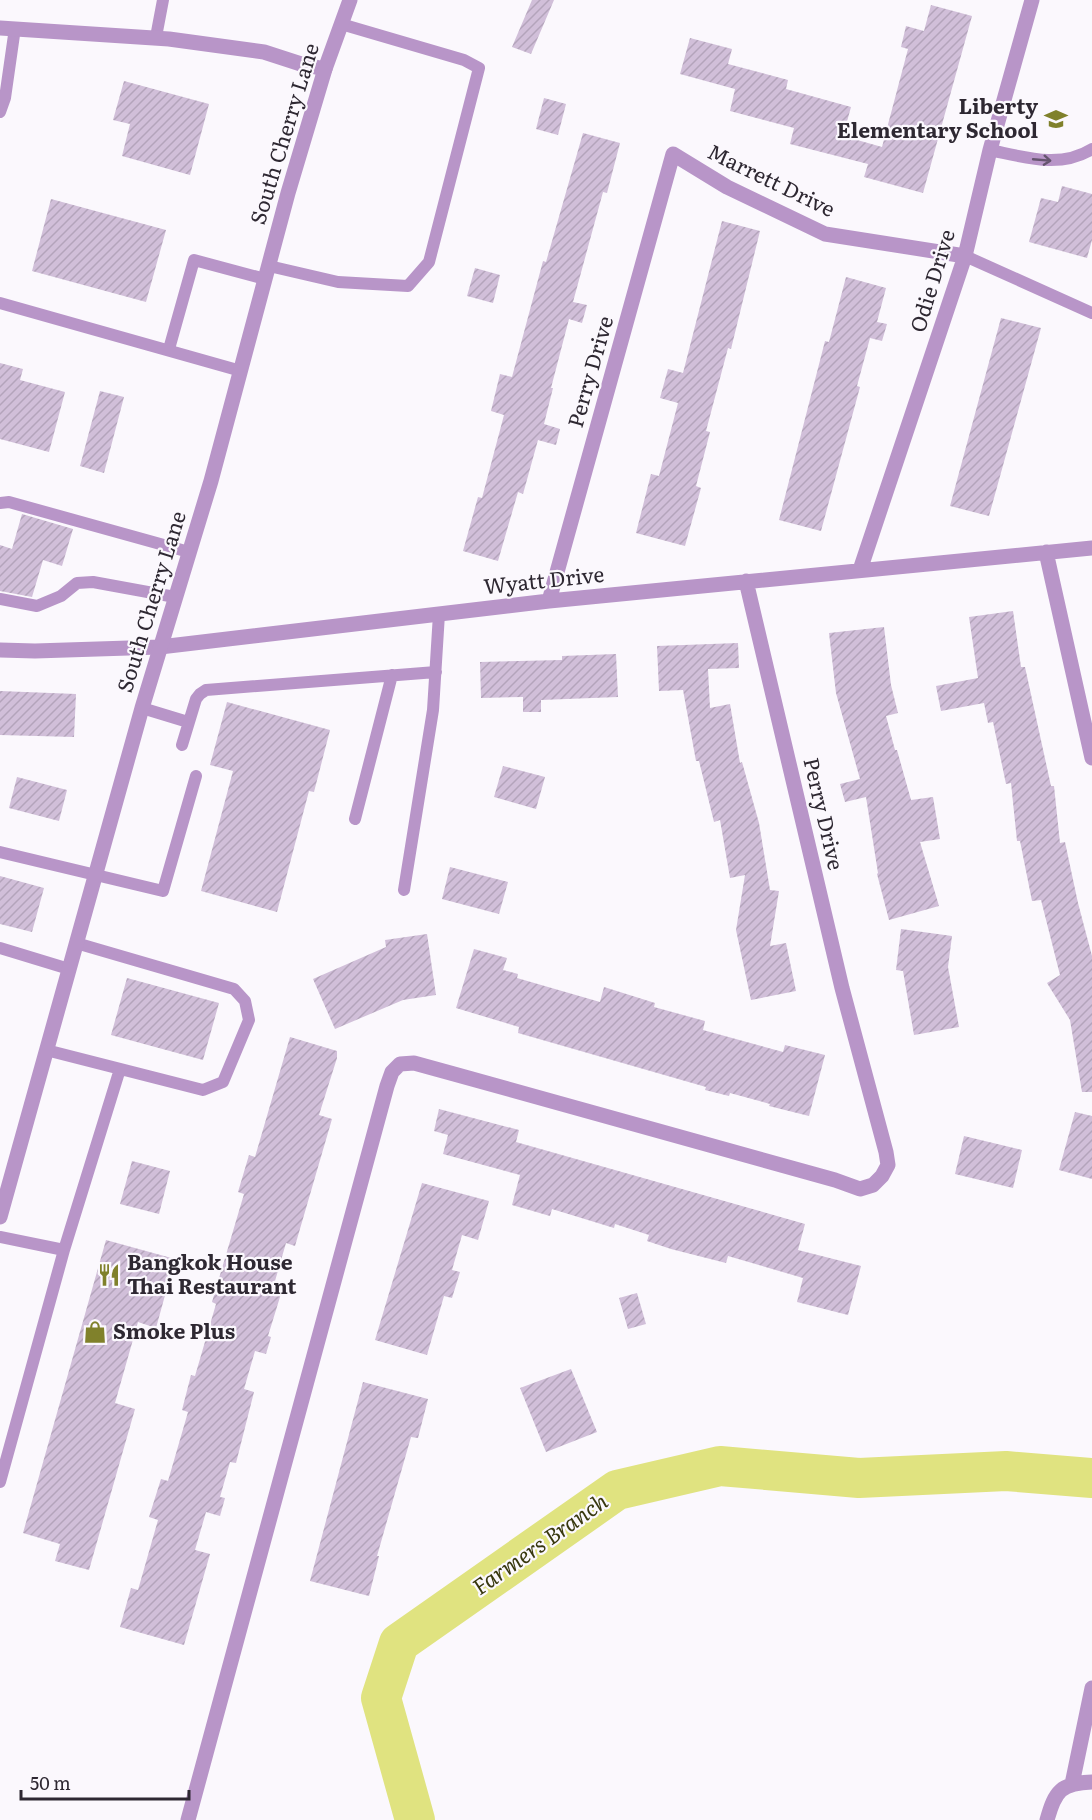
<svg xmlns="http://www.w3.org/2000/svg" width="1092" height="1820" viewBox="0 0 1092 1820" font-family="Literata,serif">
	<defs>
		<pattern id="building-hatch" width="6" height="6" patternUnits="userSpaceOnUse" patternTransform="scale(1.5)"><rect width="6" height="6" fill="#d1bfd9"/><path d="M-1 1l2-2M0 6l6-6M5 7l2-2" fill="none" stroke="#b4a4bb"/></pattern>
	</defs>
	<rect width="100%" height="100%" fill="#fbf8fd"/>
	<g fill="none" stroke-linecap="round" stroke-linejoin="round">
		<path stroke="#e0e380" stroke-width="40" d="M 415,1820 L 381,1698 L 399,1643 L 617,1490 L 720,1466 L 859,1478 L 1006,1471 L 1092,1478"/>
	</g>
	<path fill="url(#building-hatch)" d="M 532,0 L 554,0 L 531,54 L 512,47 Z
		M 931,5 L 972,16 L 923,193 L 864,177 L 868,164 L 790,144 L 794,128 L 730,111 L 735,89 L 680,74 L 690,38 L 732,49 L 728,64 L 788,80 L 786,89 L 851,107 L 843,136 L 882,147 L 908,49 L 901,47 L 906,26 L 924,31 Z
		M 124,81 L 209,104 L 190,175 L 122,156 L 130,124 L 113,120 Z
		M 544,98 L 566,104 L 558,135 L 536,129 Z
		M 583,133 L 620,143 L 607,193 L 603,192 L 573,302 L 587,305 L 582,323 L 569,319 L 551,388 L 553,388 L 544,424 L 560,429 L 556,445 L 538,440 L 523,494 L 518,492 L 498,561 L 463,551 L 478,497 L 482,498 L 504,415 L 491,411 L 500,374 L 512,377 L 543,261 L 546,262 Z
		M 1062,186 L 1092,194 L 1092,240 L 1087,258 L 1029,242 L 1041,198 L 1058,202 Z
		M 51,199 L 166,230 L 146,302 L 32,271 Z
		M 722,221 L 760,231 L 731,349 L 728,348 L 706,431 L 710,432 L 696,486 L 701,488 L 685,546 L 636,533 L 651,474 L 659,476 L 678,403 L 660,398 L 668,369 L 683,373 Z
		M 475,268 L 500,275 L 493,303 L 467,296 Z
		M 846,277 L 886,288 L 877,322 L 887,324 L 882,341 L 870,338 L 857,386 L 860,387 L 821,531 L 779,520 L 825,341 L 829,342 Z
		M 1001,318 L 1041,328 L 989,516 L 950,506 Z
		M 0,363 L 23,369 L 20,380 L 65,392 L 49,452 L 0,439 Z
		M 100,391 L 124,397 L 104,473 L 80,466 Z
		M 22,514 L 73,529 L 62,566 L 43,560 L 32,597 L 0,591 L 0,545 L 12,549 Z
		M 1013,611 L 1021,667 L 1025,667 L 1051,786 L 1054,786 L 1060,843 L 1065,842 L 1078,903 L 1092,956 L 1092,1092 L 1082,1092 L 1070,1020 L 1047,983 L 1060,975 L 1041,900 L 1032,901 L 1020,841 L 1017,841 L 1011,783 L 1006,784 L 993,722 L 988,723 L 984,703 L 941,711 L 936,686 L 978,678 L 969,617 Z
		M 884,627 L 891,685 L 898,713 L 886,716 L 895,750 L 897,750 L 911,800 L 933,797 L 940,839 L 920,842 L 939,906 L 889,920 L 877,874 L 878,873 L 866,797 L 845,802 L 840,784 L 860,779 L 836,693 L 829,633 Z
		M 738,643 L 739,668 L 708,669 L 710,708 L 730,704 L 740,763 L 742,762 L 759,823 L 770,890 L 779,891 L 770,946 L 786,943 L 796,991 L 751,1000 L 736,930 L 745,875 L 730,878 L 720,820 L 714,822 L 699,761 L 696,761 L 683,690 L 659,691 L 657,646 Z
		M 616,654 L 618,697 L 541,700 L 541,712 L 523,712 L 523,697 L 481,698 L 480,662 L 562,660 L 562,656 Z
		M 0,691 L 76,694 L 74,737 L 0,735 Z
		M 227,702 L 330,730 L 314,792 L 309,791 L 277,912 L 201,891 L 233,771 L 210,765 Z
		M 503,766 L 545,777 L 536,809 L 494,797 Z
		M 17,777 L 67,790 L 59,821 L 9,808 Z
		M 450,867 L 508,882 L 499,914 L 442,899 Z
		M 0,876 L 44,888 L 32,932 L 0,924 Z
		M 901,929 L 952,936 L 948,967 L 959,1027 L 914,1035 L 903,971 L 896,970 Z
		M 427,934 L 436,995 L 403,1000 L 335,1029 L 313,979 L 386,947 L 385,940 Z
		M 474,949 L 507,958 L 503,970 L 518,974 L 517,978 L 600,1002 L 604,987 L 655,1003 L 654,1007 L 705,1021 L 703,1030 L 783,1052 L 785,1045 L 825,1055 L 809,1116 L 769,1106 L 770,1104 L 730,1093 L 729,1096 L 705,1090 L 706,1087 L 518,1033 L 519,1027 L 456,1008 Z
		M 127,978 L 219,1003 L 203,1060 L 111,1035 Z
		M 290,1037 L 337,1051 L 337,1058 L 319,1115 L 332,1119 L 295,1246 L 286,1243 L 275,1281 L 284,1284 L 268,1336 L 271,1337 L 266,1354 L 255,1351 L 244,1389 L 254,1392 L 236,1463 L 230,1462 L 220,1497 L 225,1498 L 220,1516 L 206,1512 L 195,1550 L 210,1554 L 184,1645 L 120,1627 L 131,1588 L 138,1590 L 158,1520 L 149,1517 L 161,1479 L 168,1481 L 188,1412 L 182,1410 L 191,1375 L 195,1376 L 216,1304 L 212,1302 L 244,1194 L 238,1192 L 249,1155 L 255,1157 Z
		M 439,1109 L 519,1130 L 516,1142 L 805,1224 L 798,1250 L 861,1266 L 848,1315 L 797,1302 L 803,1278 L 728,1256 L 726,1263 L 671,1249 L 647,1241 L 649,1235 L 615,1224 L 614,1228 L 552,1209 L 550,1216 L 512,1205 L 520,1175 L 443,1154 L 448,1135 L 434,1131 Z
		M 1075,1112 L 1092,1116 L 1092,1179 L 1059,1170 Z
		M 964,1136 L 1022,1150 L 1013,1188 L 955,1174 Z
		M 132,1161 L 170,1171 L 159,1214 L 120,1204 Z
		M 422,1183 L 489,1201 L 478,1240 L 462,1235 L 452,1270 L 460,1272 L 452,1298 L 444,1296 L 427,1355 L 375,1340 Z
		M 106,1240 L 175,1259 L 156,1328 L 138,1322 L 115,1403 L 135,1409 L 89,1570 L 55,1561 L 60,1544 L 23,1533 Z
		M 637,1293 L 646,1324 L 628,1329 L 619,1298 Z
		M 571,1369 L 597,1432 L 546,1452 L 520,1388 Z
		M 363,1382 L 428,1399 L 418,1438 L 411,1437 L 377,1556 L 379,1556 L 369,1596 L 310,1581 Z"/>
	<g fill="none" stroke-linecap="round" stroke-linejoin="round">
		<path stroke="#b895c8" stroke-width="12" d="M 156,37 L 163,0
			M 0,112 L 5,98 L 15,28
			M 990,150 C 1024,157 1060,169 1092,149
			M 965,256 L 1092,313
			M 269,266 L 338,282 L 408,286 L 429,262 L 479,68 L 464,60 L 341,24
			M 0,303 L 241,371
			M 169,349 L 194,260 L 265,279
			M 0,503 L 9,502 L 189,552
			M 0,599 L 37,606 L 61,596 L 77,583 L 93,582 L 175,597
			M 142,708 L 188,722
			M 182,745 L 196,699 L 200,694 L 206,690 L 436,672
			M 355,819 L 392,675
			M 0,852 L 163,891 L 196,776
			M 404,890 L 433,710 L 439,614
			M 0,948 L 69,969
			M 46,1050 L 203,1090 L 223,1082 L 249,1020 L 245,1001 L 234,989 L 76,943
			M 0,1237 L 64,1250 L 0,1482
			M 64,1250 L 120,1069"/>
		<path stroke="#b895c8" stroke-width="15" d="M 0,28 L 169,39 L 264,52 L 301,64 L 325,69
			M 1046,552 L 1092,758
			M 860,570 L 965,256 L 990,150 L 1032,0
			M 549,601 L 673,154 L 727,187 L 825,234 L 965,256
			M 0,650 L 35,651 L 160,647 L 549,601 L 1092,548
			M 1072,1784 L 1092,1688
			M 188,1820 L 387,1086 L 392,1072 L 400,1064 L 414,1063 L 454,1074 L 835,1180 L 860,1189 L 873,1185 L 882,1176 L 888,1165 L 886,1152 L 842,988 L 746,581
			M 1047,1820 C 1055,1791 1061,1783 1092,1782"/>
		<path stroke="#b895c8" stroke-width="15" d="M 0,1217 L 142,708 L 211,481 L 288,193 L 325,69 L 350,0"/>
	</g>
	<defs><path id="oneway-shaft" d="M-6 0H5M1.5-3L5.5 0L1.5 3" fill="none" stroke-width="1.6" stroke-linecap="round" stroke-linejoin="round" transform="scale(1.5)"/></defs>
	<use stroke="#65546e" href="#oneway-shaft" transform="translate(1042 160) rotate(5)"/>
	<defs>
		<g id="school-bare" transform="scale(1.8)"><path d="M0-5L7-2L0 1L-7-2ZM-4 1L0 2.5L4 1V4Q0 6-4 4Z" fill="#80812b" stroke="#fbf8fd" stroke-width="2.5" paint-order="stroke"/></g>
		<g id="restaurant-bare" transform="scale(1.8)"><path d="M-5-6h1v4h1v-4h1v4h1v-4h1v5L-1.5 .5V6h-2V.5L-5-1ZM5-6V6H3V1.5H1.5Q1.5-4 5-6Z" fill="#80812b" stroke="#fbf8fd" stroke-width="2.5" paint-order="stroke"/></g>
		<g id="shop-bare" transform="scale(1.8)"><path d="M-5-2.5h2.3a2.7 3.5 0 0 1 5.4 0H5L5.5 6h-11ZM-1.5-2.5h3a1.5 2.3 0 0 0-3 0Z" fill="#80812b" stroke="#fbf8fd" stroke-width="2.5" paint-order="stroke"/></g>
	</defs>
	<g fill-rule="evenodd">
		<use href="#school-bare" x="1056" y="119"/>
		<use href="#restaurant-bare" x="109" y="1275"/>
		<use href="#shop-bare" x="95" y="1332"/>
	</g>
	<g text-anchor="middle" stroke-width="4.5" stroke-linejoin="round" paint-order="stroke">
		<g font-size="21" font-weight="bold" fill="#2e2832" stroke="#fbf8fd" text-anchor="start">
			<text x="1038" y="114" text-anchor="end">Liberty<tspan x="1038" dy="24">Elementary School</tspan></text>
			<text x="127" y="1270">Bangkok House<tspan x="127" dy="24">Thai Restaurant</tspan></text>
			<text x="113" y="1339">Smoke Plus</text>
		</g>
		<g font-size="21" fill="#2e2832" stroke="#fbf8fd">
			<text transform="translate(285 134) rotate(-73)" y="7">South Cherry Lane</text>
			<text transform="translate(771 181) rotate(26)" y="7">Marrett Drive</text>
			<text transform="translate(933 281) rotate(-73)" y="7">Odie Drive</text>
			<text transform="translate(591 372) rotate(-74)" y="7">Perry Drive</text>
			<text transform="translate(544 581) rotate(-6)" y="7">Wyatt Drive</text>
			<text transform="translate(152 602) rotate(-73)" y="7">South Cherry Lane</text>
			<text transform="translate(823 814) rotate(77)" y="7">Perry Drive</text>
		</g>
		<g font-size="22" font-style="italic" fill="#38380e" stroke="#fbf8fd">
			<text transform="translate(540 1544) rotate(-35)" y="8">Farmers Branch</text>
		</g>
	</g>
	<path d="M21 1790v9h168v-9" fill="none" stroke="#2e2832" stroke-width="3"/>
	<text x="30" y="1790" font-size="18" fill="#2e2832" stroke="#fbf8fd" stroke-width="4.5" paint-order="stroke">50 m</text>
</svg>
